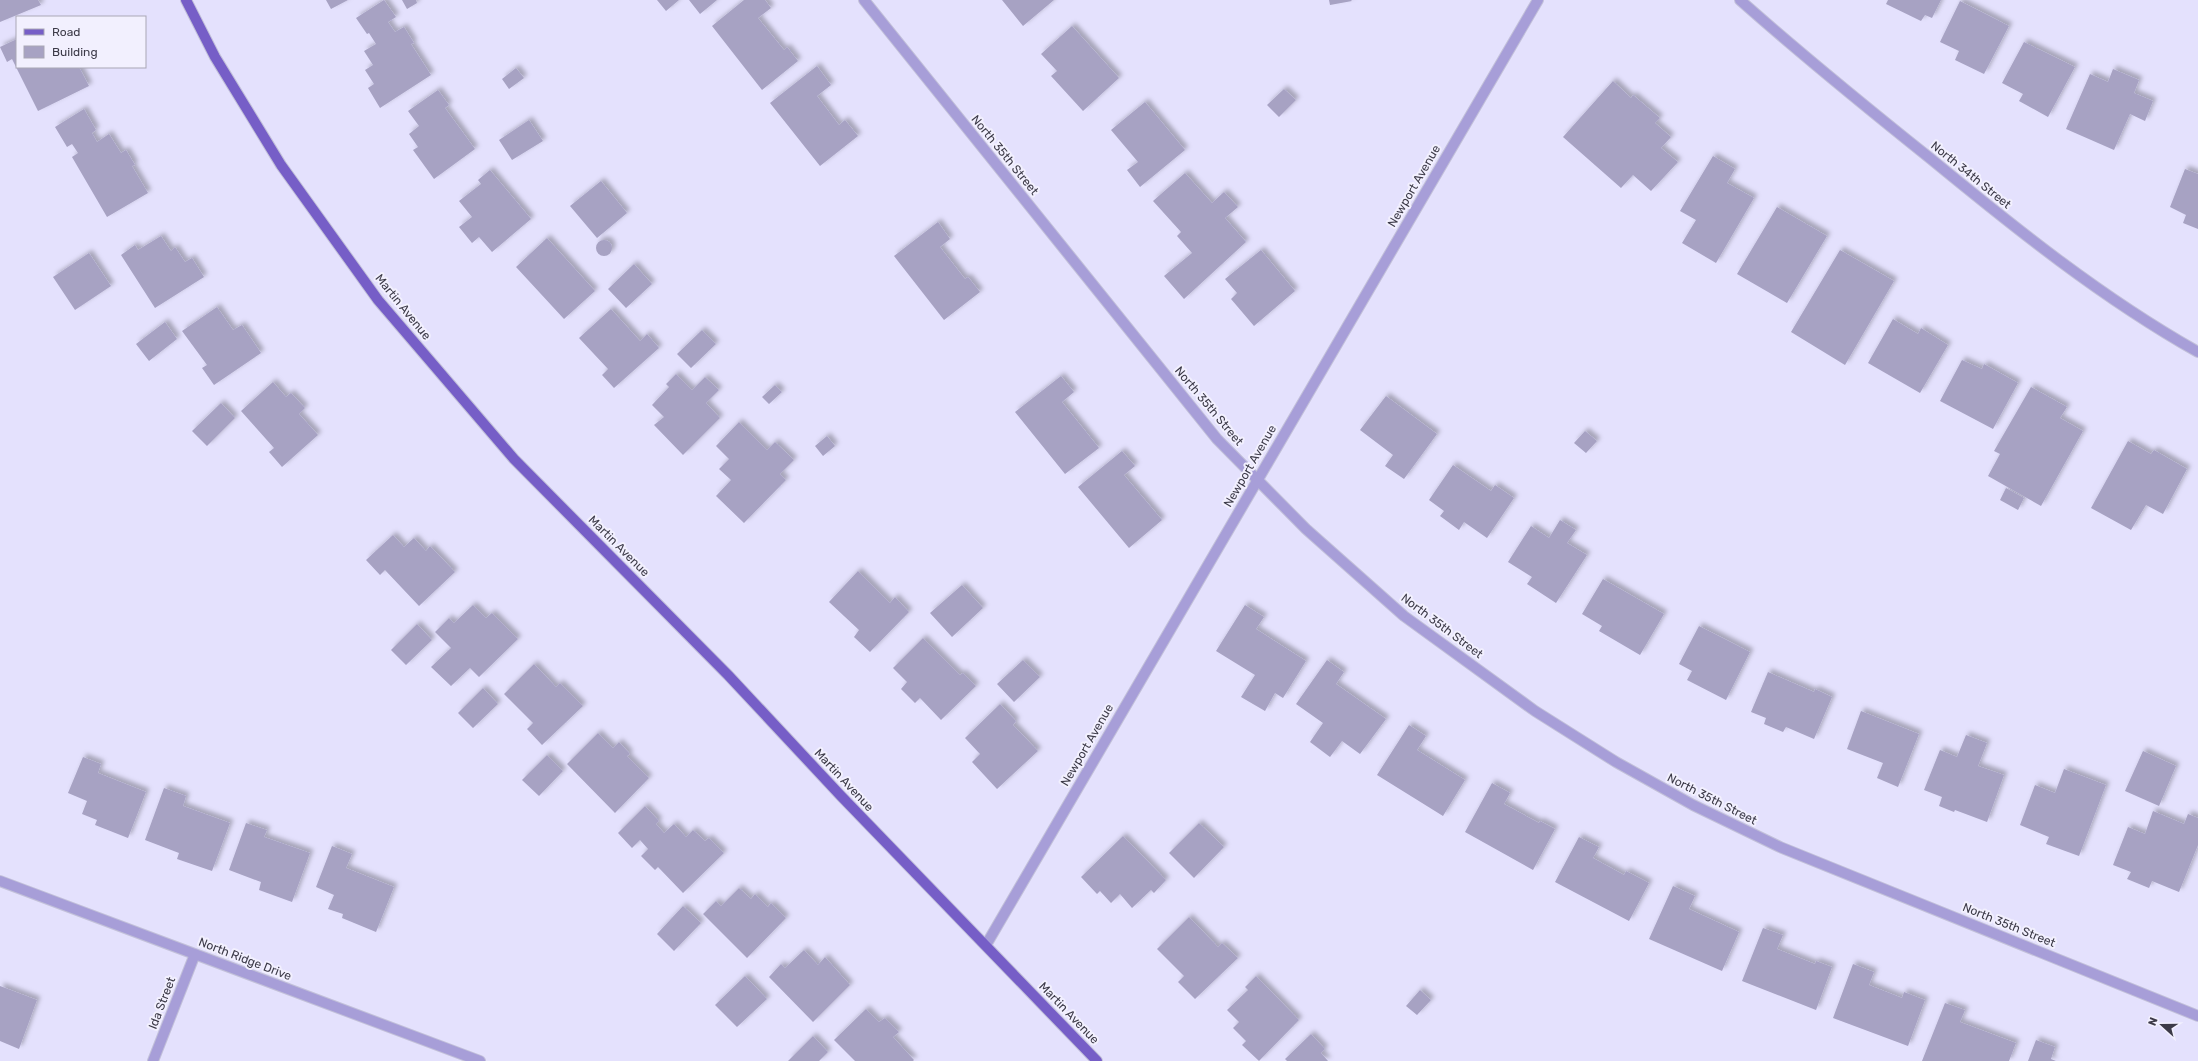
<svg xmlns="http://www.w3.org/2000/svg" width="2198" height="1061" viewBox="0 0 2198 1061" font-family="Rubik,sans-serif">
	<defs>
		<filter id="shadow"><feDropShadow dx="3.5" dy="-3.5" stdDeviation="2" flood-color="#0004"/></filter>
	</defs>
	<rect width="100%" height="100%" fill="#e4e1fd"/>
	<path fill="#a7a2c3" filter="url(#shadow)" d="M 0,0 L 38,0 L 41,5 L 0,22 Z
		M 326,0 L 348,0 L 331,9 Z
		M 384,0 L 396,17 L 388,22 L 395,32 L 404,27 L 414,43 L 411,44 L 431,75 L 380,108 L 368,88 L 374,84 L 365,70 L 373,65 L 364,51 L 376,44 L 369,33 L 367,34 L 356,18 Z
		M 402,0 L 416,0 L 417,3 L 407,9 Z
		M 657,0 L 679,0 L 666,11 Z
		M 689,0 L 717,0 L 700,14 Z
		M 744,0 L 765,0 L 771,8 L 758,18 L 784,50 L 787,47 L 798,61 L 762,90 L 712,26 Z
		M 1002,0 L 1054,0 L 1023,26 Z
		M 1329,0 L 1351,0 L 1352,1 L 1330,5 Z
		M 1888,0 L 1941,0 L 1932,18 L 1925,15 L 1921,21 L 1886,4 Z
		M 1960,1 L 2009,26 L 1984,74 L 1955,60 L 1959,51 L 1940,42 Z
		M 1072,26 L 1119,78 L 1083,111 L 1051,76 L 1057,71 L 1041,54 Z
		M 17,39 L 17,67 L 79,67 L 89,86 L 38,111 L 12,59 L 7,62 L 0,47 Z
		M 2024,42 L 2075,67 L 2048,117 L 2019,101 L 2023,94 L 2002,83 Z
		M 817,66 L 831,85 L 817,96 L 839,125 L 845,120 L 858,136 L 820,166 L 770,103 Z
		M 516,68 L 524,78 L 509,89 L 502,79 Z
		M 2113,69 L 2139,80 L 2134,93 L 2153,101 L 2145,121 L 2130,114 L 2114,150 L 2066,129 L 2090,74 L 2108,82 Z
		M 1613,81 L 1631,98 L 1633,95 L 1660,118 L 1655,123 L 1671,137 L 1661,148 L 1678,162 L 1651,191 L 1633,175 L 1621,188 L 1563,137 Z
		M 1284,89 L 1296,100 L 1279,117 L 1267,105 Z
		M 438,90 L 449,105 L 445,108 L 475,149 L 434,179 L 413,150 L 418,147 L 409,134 L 419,126 L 408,111 Z
		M 1145,102 L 1185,150 L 1140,187 L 1127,170 L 1138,162 L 1111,130 Z
		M 84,109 L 96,130 L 92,133 L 97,142 L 109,134 L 121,153 L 126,150 L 135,165 L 132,166 L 148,193 L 107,217 L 72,157 L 78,153 L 72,144 L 67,147 L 55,127 Z
		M 529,120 L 543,141 L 512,160 L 499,140 Z
		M 1713,156 L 1735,169 L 1727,183 L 1754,198 L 1716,263 L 1682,243 L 1696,220 L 1680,211 Z
		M 2185,169 L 2198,174 L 2198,229 L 2183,223 L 2186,215 L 2170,207 Z
		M 490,170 L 531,219 L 492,252 L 479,237 L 472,243 L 459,227 L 472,217 L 459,201 L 481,184 L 478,180 Z
		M 1185,173 L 1212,203 L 1224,192 L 1238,207 L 1225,218 L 1246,242 L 1184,299 L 1164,276 L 1192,253 L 1177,236 L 1181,232 L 1153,201 Z
		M 601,181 L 627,213 L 597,238 L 570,206 Z
		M 1777,207 L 1827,236 L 1787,303 L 1737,274 Z
		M 938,222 L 950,239 L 940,247 L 965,279 L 968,277 L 980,292 L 944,320 L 894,256 Z
		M 161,236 L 171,251 L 175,247 L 185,262 L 192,258 L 204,277 L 155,308 L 121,255 L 135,245 L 138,250 Z
		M 547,238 L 595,291 L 564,319 L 516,267 Z
		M596 248a8 8 0 1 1 16 0a8 8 0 1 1-16 0Z
		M 1261,250 L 1295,291 L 1254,326 L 1231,299 L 1237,293 L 1225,279 Z
		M 1840,250 L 1894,281 L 1845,365 L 1791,332 Z
		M 89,253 L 111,286 L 75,310 L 53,277 Z
		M 634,264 L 652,284 L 626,308 L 608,289 Z
		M 217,307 L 233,330 L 242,325 L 261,353 L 214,385 L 202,368 L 207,365 L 182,331 Z
		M 611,309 L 640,341 L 647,334 L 659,348 L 614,388 L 602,375 L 608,369 L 579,338 Z
		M 1893,319 L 1918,334 L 1921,328 L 1948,345 L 1920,393 L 1868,363 Z
		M 165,322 L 177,339 L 149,361 L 136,344 Z
		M 702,330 L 716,344 L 691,368 L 677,354 Z
		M 1962,360 L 1982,369 L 1984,364 L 2018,383 L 1993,429 L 1940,401 Z
		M 676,374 L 692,390 L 705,377 L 719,390 L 706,403 L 720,418 L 683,455 L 654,425 L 664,417 L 652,405 L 669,387 L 666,384 Z
		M 1061,376 L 1074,392 L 1062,402 L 1099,448 L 1065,474 L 1015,412 Z
		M 273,382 L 286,397 L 291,393 L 305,408 L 299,414 L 318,435 L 282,467 L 269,452 L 274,448 L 241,411 Z
		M 775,385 L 782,392 L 769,404 L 762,397 Z
		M 2031,387 L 2067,407 L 2060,418 L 2083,431 L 2041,506 L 1988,476 L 2000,454 L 1994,451 Z
		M 1386,396 L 1437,434 L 1404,479 L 1385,466 L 1393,455 L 1360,430 Z
		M 221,403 L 235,418 L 207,446 L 192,431 Z
		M 739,422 L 767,450 L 775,442 L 794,460 L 780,474 L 786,480 L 744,523 L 716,496 L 731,480 L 719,469 L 729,459 L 716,446 Z
		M 1585,431 L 1597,441 L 1586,453 L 1574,443 Z
		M 827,436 L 835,446 L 823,456 L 815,446 Z
		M 2128,441 L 2151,454 L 2154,450 L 2187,469 L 2163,514 L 2146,505 L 2131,530 L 2091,508 Z
		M 1122,451 L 1135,466 L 1124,475 L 1162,520 L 1129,548 L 1078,487 Z
		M 1453,465 L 1491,491 L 1495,485 L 1514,498 L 1487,538 L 1464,522 L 1459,530 L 1440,516 L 1444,511 L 1429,500 Z
		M 2006,488 L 2024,498 L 2018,510 L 2000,500 Z
		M 1560,520 L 1576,530 L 1567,543 L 1587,555 L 1556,603 L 1527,584 L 1532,577 L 1508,562 L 1531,526 L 1549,538 Z
		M 393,535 L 404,547 L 414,538 L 426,551 L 430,546 L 455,572 L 419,606 L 385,570 L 380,575 L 366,560 Z
		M 858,571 L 890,603 L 895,597 L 909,612 L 870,652 L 854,637 L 859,630 L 829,602 Z
		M 1603,579 L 1664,614 L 1640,655 L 1599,631 L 1602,626 L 1582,614 Z
		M 962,585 L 983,608 L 952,637 L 930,613 Z
		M 473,605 L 486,618 L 492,613 L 518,639 L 479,677 L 470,668 L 451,686 L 431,667 L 451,648 L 435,632 L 449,618 L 454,623 Z
		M 1245,605 L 1264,617 L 1256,629 L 1306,661 L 1283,698 L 1275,693 L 1265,711 L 1241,697 L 1255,675 L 1216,651 Z
		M 417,624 L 432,640 L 406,665 L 391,650 Z
		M 1699,626 L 1750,652 L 1726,700 L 1687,680 L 1692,671 L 1679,664 Z
		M 923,638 L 960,675 L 963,673 L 976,686 L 941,720 L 920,698 L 915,703 L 901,689 L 907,682 L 893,668 Z
		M 1023,660 L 1040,677 L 1014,702 L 997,684 Z
		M 1327,660 L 1344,672 L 1336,684 L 1386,719 L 1360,754 L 1342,741 L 1330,757 L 1310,742 L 1323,723 L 1296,704 Z
		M 534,664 L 556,687 L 560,683 L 583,706 L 542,745 L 527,729 L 533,723 L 504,694 Z
		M 1768,672 L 1814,692 L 1815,689 L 1832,697 L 1814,739 L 1786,727 L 1783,732 L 1764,724 L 1766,718 L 1751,712 Z
		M 483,688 L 498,704 L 473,728 L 458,713 Z
		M 1000,704 L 1016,721 L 1013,725 L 1038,751 L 997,789 L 972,762 L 980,754 L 965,738 Z
		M 1861,711 L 1919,734 L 1898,787 L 1877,778 L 1883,763 L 1847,749 Z
		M 1409,725 L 1426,736 L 1417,750 L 1465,780 L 1443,816 L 1377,775 Z
		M 598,733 L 613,748 L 619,742 L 630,754 L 627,756 L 649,778 L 615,813 L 567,764 Z
		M 1966,735 L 1987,743 L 1978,766 L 2004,775 L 1987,822 L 1955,810 L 1954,812 L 1939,806 L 1942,797 L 1924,790 L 1940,750 L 1957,757 Z
		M 2143,751 L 2176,766 L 2159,806 L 2125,791 Z
		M 547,755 L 563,771 L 539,796 L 522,780 Z
		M 83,757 L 101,764 L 98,773 L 146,792 L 128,838 L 95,825 L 97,820 L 82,814 L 87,801 L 68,793 Z
		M 2064,769 L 2106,785 L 2079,856 L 2046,844 L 2049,837 L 2020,825 L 2035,785 L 2055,793 Z
		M 1492,783 L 1510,793 L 1504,804 L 1539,823 L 1540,821 L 1555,829 L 1533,870 L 1465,832 Z
		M 164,788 L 186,796 L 183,806 L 230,823 L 212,871 L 177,859 L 179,853 L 145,840 Z
		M 645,806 L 659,821 L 656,824 L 664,833 L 674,824 L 686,837 L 693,830 L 705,841 L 709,838 L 724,853 L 683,893 L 658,867 L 655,870 L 641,856 L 648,849 L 640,840 L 632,848 L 618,833 Z
		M 2153,811 L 2184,824 L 2188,814 L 2198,818 L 2198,845 L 2179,892 L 2152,881 L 2149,888 L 2127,879 L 2131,872 L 2113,865 L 2128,827 L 2145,834 Z
		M 246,823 L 267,830 L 264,837 L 310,853 L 292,902 L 259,890 L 261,882 L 229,870 Z
		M 1199,823 L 1224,847 L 1194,878 L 1169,853 Z
		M 1123,836 L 1166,880 L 1154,893 L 1151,890 L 1132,908 L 1120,894 L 1111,903 L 1100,891 L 1097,894 L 1081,877 Z
		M 1579,837 L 1599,847 L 1593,858 L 1624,875 L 1626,871 L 1649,883 L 1629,921 L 1555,882 Z
		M 332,846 L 352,854 L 346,868 L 394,887 L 376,932 L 342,918 L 343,914 L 328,909 L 334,895 L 316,887 Z
		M 1673,886 L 1695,896 L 1689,909 L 1739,932 L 1722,971 L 1649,939 Z
		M 739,888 L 751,899 L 755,894 L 768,907 L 771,903 L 786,918 L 747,958 L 703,914 L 716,901 L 721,906 Z
		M 683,906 L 701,923 L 674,951 L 657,934 Z
		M 1189,917 L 1218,947 L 1222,943 L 1238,958 L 1195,999 L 1178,982 L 1184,976 L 1157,949 Z
		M 1763,928 L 1783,935 L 1777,949 L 1815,964 L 1816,961 L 1832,967 L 1816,1010 L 1742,981 Z
		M 804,950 L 818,965 L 825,957 L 850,985 L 813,1022 L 769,977 L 781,964 L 785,968 Z
		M 1853,964 L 1874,972 L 1869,985 L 1902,998 L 1904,992 L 1925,1000 L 1908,1046 L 1833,1018 Z
		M 745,976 L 767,999 L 737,1027 L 715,1005 Z
		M 1256,976 L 1299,1020 L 1259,1061 L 1242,1045 L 1246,1041 L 1233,1028 L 1239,1022 L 1227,1010 L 1248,990 L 1245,987 Z
		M 0,986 L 37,1000 L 19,1049 L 0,1041 Z
		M 1420,990 L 1431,1000 L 1417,1015 L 1406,1006 Z
		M 1945,1003 L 1965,1010 L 1960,1022 L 2016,1043 L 2009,1061 L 1922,1061 Z
		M 866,1009 L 879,1022 L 885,1018 L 899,1032 L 893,1037 L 914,1060 L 913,1061 L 855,1061 L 834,1040 Z
		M 1311,1034 L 1325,1049 L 1321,1053 L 1328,1061 L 1287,1061 L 1285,1059 Z
		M 813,1036 L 828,1052 L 819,1061 L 788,1061 Z
		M 2036,1040 L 2055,1047 L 2051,1059 L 2056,1061 L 2028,1061 Z"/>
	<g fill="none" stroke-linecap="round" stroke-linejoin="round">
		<g stroke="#c2c0d9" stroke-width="12">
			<path id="minor" d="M 864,0 L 1217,439 L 1306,529 L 1404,616 L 1535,711 L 1616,762 L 1693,805 L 1780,847 L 2198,1016
				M 1740,0 C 1802,55 1866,107 1931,159 C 2015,228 2102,298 2198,352
				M 0,881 L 480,1061
				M 986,945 L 1538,0
				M 153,1061 L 195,954"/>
		</g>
		<g stroke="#c2c0d9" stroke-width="12">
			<path id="major" d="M 186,0 L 215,57 L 281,165 L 378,300 L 514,459 L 728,675 L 841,796 L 1097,1061"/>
		</g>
		<use href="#minor" stroke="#a79ed8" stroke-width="10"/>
		<use href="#major" stroke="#765ec7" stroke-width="10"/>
	</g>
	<g text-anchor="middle" stroke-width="4" stroke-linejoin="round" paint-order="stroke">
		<g font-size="12" fill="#3c3a48" stroke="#f2f0fe">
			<text transform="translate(1005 155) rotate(51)" y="4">North 35th Street</text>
			<text transform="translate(1971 175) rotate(39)" y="4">North 34th Street</text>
			<text transform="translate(1414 186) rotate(-60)" y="4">Newport Avenue</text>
			<text transform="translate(403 307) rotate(51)" y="4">Martin Avenue</text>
			<text transform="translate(1209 406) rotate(50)" y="4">North 35th Street</text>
			<text transform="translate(1250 466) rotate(-60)" y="4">Newport Avenue</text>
			<text transform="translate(619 546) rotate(45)" y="4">Martin Avenue</text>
			<text transform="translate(1442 626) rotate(37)" y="4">North 35th Street</text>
			<text transform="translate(1087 745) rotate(-60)" y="4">Newport Avenue</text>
			<text transform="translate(844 780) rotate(47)" y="4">Martin Avenue</text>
			<text transform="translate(1712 799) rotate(27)" y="4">North 35th Street</text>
			<text transform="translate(2009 925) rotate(22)" y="4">North 35th Street</text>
			<text transform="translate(245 959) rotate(21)" y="4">North Ridge Drive</text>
			<text transform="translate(162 1003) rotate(-69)" y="4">Ida Street</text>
			<text transform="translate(1069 1013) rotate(46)" y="4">Martin Avenue</text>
		</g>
	</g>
	<rect x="16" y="16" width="130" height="52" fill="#f2f0fe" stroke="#a9a7b5"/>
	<rect x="24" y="29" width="20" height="6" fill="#765ec7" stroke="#a9a7b5"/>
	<text x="52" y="36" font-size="12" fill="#3c3a48">Road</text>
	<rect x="24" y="46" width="20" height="12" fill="#a7a2c3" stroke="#a9a7b5"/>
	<text x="52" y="56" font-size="12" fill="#3c3a48">Building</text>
	<g transform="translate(2162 1025) rotate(291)" stroke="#f2f0fe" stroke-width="3" paint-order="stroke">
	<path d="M0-3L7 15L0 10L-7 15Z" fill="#3c3a48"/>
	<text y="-6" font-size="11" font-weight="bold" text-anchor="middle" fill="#3c3a48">N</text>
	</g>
</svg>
